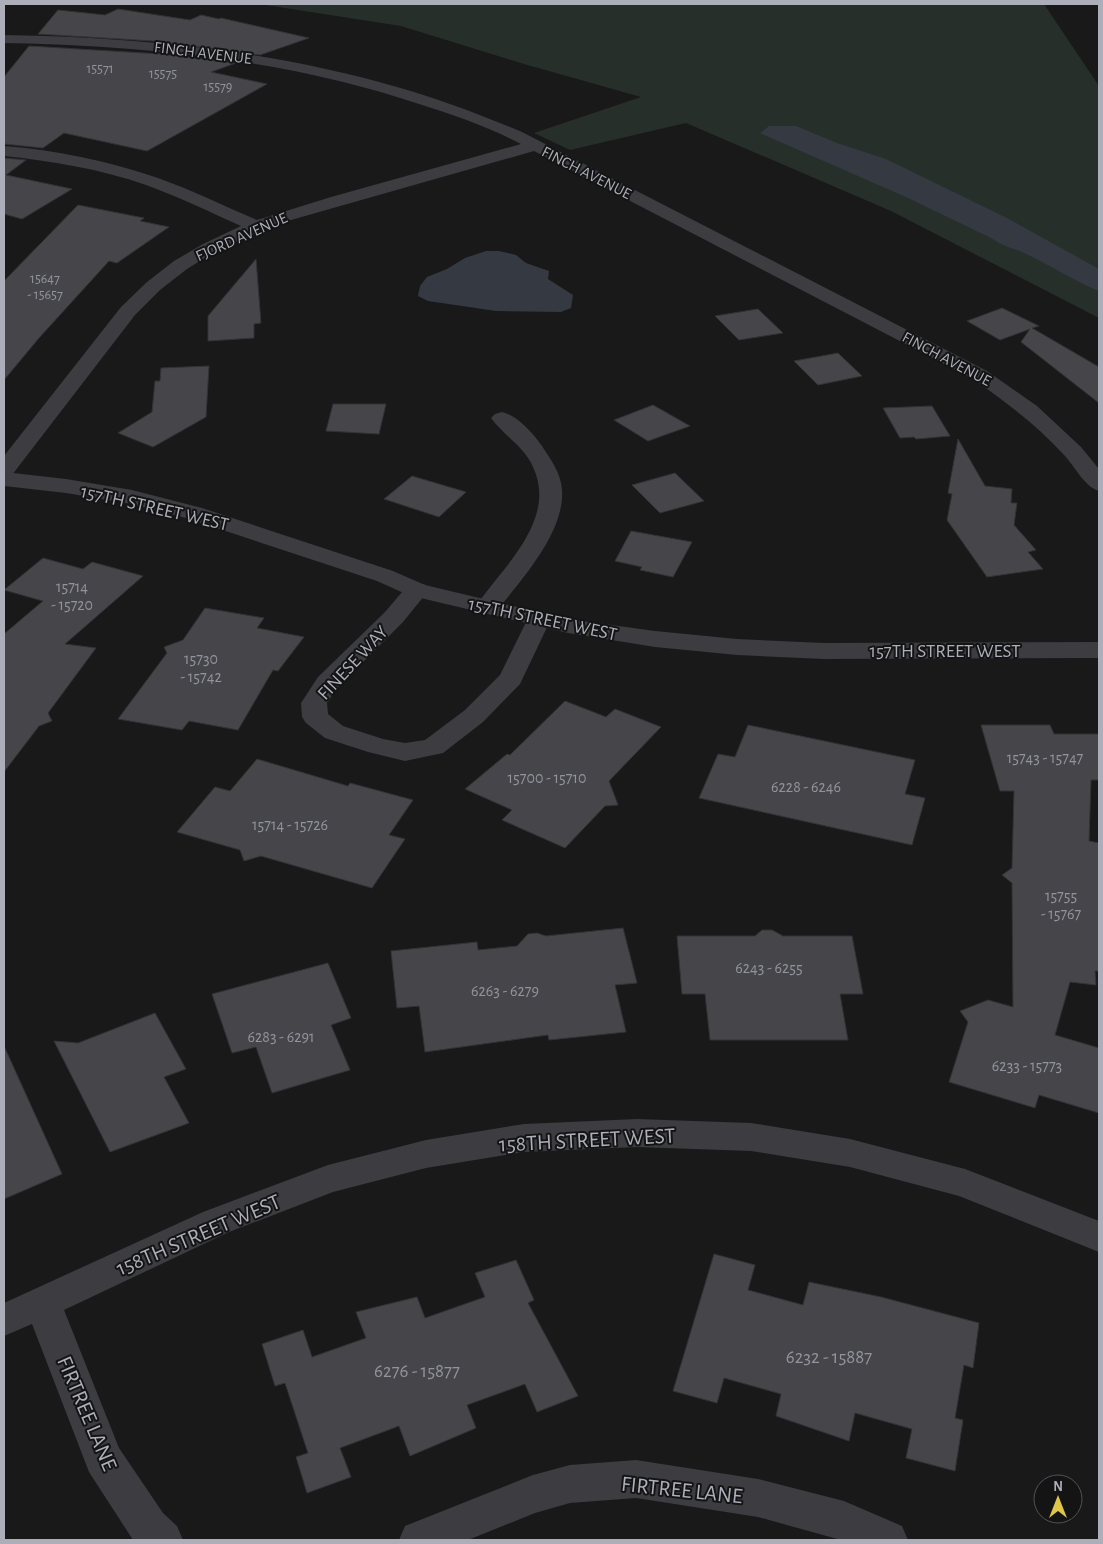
<svg xmlns="http://www.w3.org/2000/svg" width="1103" height="1544" viewBox="0 0 1103 1544" font-family="'Alegreya Sans',sans-serif">
	<rect width="100%" height="100%" fill="#19191a"/>
	<path fill="#272f2a" d="M 259,4 L 1044,4 L 1099,86 L 1099,318 L 891,211 L 686,123 L 570,150 L 534,133 L 641,97 L 524,64 L 401,26 Z"/>
	<path fill="#343942" d="M 769,126 L 796,126 L 837,143 L 886,159 L 1007,218 L 1099,269 L 1099,291 C 1072,280 1048,264 1022,252 C 1012,248 1002,246 993,239 L 908,198 L 760,133 Z
		M 486,251 L 499,251 L 516,255 L 526,263 L 549,271 L 548,279 L 573,295 L 571,308 L 561,312 L 496,311 L 428,301 L 418,296 L 420,286 L 427,277 L 447,269 L 465,258 Z"/>
	<path fill="#46464a" stroke="#333336" d="M 118,9 L 190,20 L 201,15 L 219,19 L 221,18 L 309,38 L 260,55 L 153,41 L 38,34 L 58,10 L 105,15 Z
		M 29,46 L 161,54 L 236,63 L 211,72 L 267,84 L 147,151 L 64,133 L 43,148 L 4,144 L 4,77 Z
		M 4,158 L 26,160 L 6,175 L 72,189 L 22,219 L 4,214 Z
		M 78,205 L 144,218 L 140,221 L 169,227 L 117,263 L 109,261 L 39,338 L 4,380 L 4,281 Z
		M 256,259 L 261,323 L 254,324 L 254,338 L 208,341 L 208,316 Z
		M 1002,308 L 1039,326 L 1032,328 L 1099,367 L 1099,403 L 1021,342 L 1030,329 L 1000,340 L 967,321 Z
		M 758,309 L 783,333 L 739,340 L 715,316 Z
		M 838,353 L 862,376 L 818,385 L 794,361 Z
		M 209,366 L 206,417 L 153,447 L 118,433 L 152,412 L 155,381 L 160,381 L 161,368 Z
		M 333,404 L 386,404 L 379,434 L 326,431 Z
		M 653,405 L 690,426 L 648,441 L 614,420 Z
		M 932,406 L 950,436 L 916,439 L 914,437 L 900,438 L 883,408 Z
		M 958,439 L 985,486 L 1012,489 L 1011,503 L 1017,503 L 1014,525 L 1036,550 L 1028,552 L 1043,569 L 987,577 L 947,520 L 952,494 L 948,493 Z
		M 675,473 L 704,501 L 660,513 L 632,485 Z
		M 412,476 L 466,492 L 439,517 L 384,499 Z
		M 631,531 L 692,542 L 673,577 L 640,570 L 642,567 L 615,561 Z
		M 43,558 L 83,569 L 92,562 L 143,576 L 65,644 L 96,648 L 48,713 L 52,721 L 39,726 L 4,772 L 4,634 L 43,601 L 4,590 Z
		M 205,608 L 264,618 L 257,628 L 304,637 L 278,671 L 273,670 L 238,730 L 189,721 L 182,730 L 118,719 L 167,653 L 164,647 L 183,640 Z
		M 565,701 L 606,717 L 615,709 L 661,727 L 609,781 L 618,805 L 605,806 L 565,848 L 502,820 L 512,810 L 465,789 L 507,754 L 510,755 Z
		M 748,725 L 915,760 L 905,794 L 925,798 L 912,845 L 699,798 L 718,754 L 735,757 Z
		M 981,725 L 1050,725 L 1054,734 L 1099,734 L 1099,780 L 1091,780 L 1089,841 L 1099,843 L 1099,971 L 1095,971 L 1096,985 L 1070,982 L 1055,1035 L 1099,1048 L 1099,1113 L 1039,1095 L 1035,1108 L 949,1082 L 968,1022 L 960,1011 L 988,1000 L 1013,1007 L 1012,883 L 1002,875 L 1012,868 L 1014,791 L 1000,791 Z
		M 257,759 L 348,786 L 350,783 L 413,800 L 389,835 L 405,839 L 372,888 L 261,856 L 244,861 L 240,850 L 177,832 L 215,787 L 230,791 Z
		M 623,928 L 637,983 L 615,985 L 626,1032 L 549,1040 L 548,1035 L 425,1052 L 419,1006 L 397,1008 L 391,951 L 477,942 L 478,950 L 517,946 L 528,934 L 537,933 L 546,936 Z
		M 762,930 L 772,930 L 783,936 L 852,936 L 863,994 L 840,994 L 848,1040 L 710,1040 L 705,994 L 682,994 L 677,936 L 755,936 Z
		M 328,963 L 351,1018 L 331,1025 L 350,1070 L 272,1093 L 256,1047 L 232,1053 L 212,994 Z
		M 155,1013 L 186,1069 L 164,1077 L 189,1123 L 110,1152 L 54,1041 L 78,1043 Z
		M 4,1046 L 62,1174 L 4,1199 Z
		M 714,1254 L 755,1265 L 748,1290 L 803,1305 L 809,1282 L 881,1297 L 979,1323 L 973,1368 L 964,1365 L 955,1418 L 963,1420 L 955,1471 L 906,1458 L 912,1429 L 855,1413 L 849,1441 L 776,1416 L 781,1394 L 724,1378 L 717,1403 L 673,1391 Z
		M 516,1260 L 534,1300 L 528,1303 L 578,1396 L 537,1412 L 525,1384 L 467,1405 L 476,1428 L 410,1456 L 399,1426 L 340,1448 L 351,1477 L 307,1493 L 296,1457 L 308,1453 L 285,1383 L 275,1386 L 262,1344 L 303,1330 L 312,1357 L 366,1338 L 356,1312 L 417,1297 L 425,1318 L 485,1297 L 475,1273 Z"/>
	<g fill="none" stroke-linecap="round" stroke-linejoin="round">
		<path fill="#3c3c41" fill-rule="evenodd" d="M 4,35 C 137,37 268,50 397,87 C 440,99 481,115 522,132 L 987,371 L 1037,406 L 1081,447 L 1099,469 L 1099,491 C 1085,487 1075,467 1065,456 C 1038,426 1006,402 973,379 L 534,151 L 277,224 L 216,251 L 187,269 L 160,290 L 135,315 L 12,475 L 4,477 L 4,456 L 121,307 L 147,282 L 174,261 L 203,244 L 241,226 C 210,212 179,197 146,185 C 100,169 52,161 4,156 L 4,146 C 56,150 109,161 158,178 C 192,190 224,206 257,220 L 331,197 L 521,144 C 489,127 454,115 419,104 C 284,59 145,46 4,43 Z
			M 502,412 C 517,415 533,433 542,446 C 551,460 561,473 562,490 C 565,533 520,581 496,612 L 487,614 L 478,612 L 475,607 C 502,568 558,520 533,467 C 524,446 504,436 491,418 L 495,414 Z
			M 417,583 L 426,585 L 429,590 L 403,622 L 337,688 L 327,703 L 328,714 L 343,726 L 383,739 L 405,743 L 425,740 L 465,710 L 500,675 L 530,614 L 539,612 L 548,614 L 551,619 L 520,684 L 483,722 L 443,753 L 405,761 L 368,752 L 325,738 L 306,723 L 302,717 L 301,703 L 318,677 L 385,612 L 408,585 Z
			M 637,1119 L 751,1123 L 850,1139 L 965,1169 L 1099,1221 L 1099,1252 L 959,1196 L 850,1167 L 751,1151 L 637,1147 L 524,1152 L 426,1168 L 333,1192 L 229,1232 L 64,1310 L 119,1448 L 163,1513 L 177,1526 L 183,1540 L 133,1540 L 89,1472 L 32,1324 L 4,1336 L 4,1303 L 203,1212 L 328,1165 L 426,1140 L 524,1124 Z
			M 636,1460 L 758,1479 L 844,1501 L 902,1526 L 908,1540 L 841,1540 L 758,1517 L 636,1498 L 570,1503 L 535,1513 L 468,1540 L 399,1540 L 405,1526 L 533,1475 L 570,1465 Z"/>
		<path fill="#3c3c41" fill-rule="evenodd" d="M 4,472 L 66,479 L 132,490 L 202,508 L 393,571 L 425,585 L 568,619 L 655,631 L 737,639 L 824,643 L 1099,642 L 1099,658 L 824,659 L 737,655 L 655,647 L 568,633 L 408,595 L 377,581 L 186,518 L 131,504 L 66,493 L 4,486 Z"/>
	</g>
	<g text-anchor="middle" stroke-width="4" stroke-linejoin="round" paint-order="stroke">
		<g font-size="14" fill="#92949d">
			<text x="100" y="73">15571</text>
			<text x="163" y="78">15575</text>
			<text x="218" y="91">15579</text>
			<text x="45" y="283">15647<tspan x="45" dy="16">- 15657</tspan></text>
		</g>
		<g font-size="16" fill="#acaeb9" stroke="#141415">
			<text transform="translate(203 52) rotate(7)" y="6">FINCH AVENUE</text>
			<text transform="translate(587 172) rotate(27)" y="6">FINCH AVENUE</text>
			<text transform="translate(241 236) rotate(-24)" y="6">FJORD AVENUE</text>
			<text transform="translate(947 358) rotate(28)" y="6">FINCH AVENUE</text>
		</g>
		<g font-size="16" fill="#92949d">
			<text x="72" y="592">15714<tspan x="72" dy="18">- 15720</tspan></text>
			<text x="201" y="664">15730<tspan x="201" dy="18">- 15742</tspan></text>
			<text x="1045" y="763">15743 - 15747</text>
			<text x="547" y="783">15700 - 15710</text>
			<text x="806" y="792">6228 - 6246</text>
			<text x="290" y="830">15714 - 15726</text>
			<text x="1061" y="901">15755<tspan x="1061" dy="18">- 15767</tspan></text>
			<text x="769" y="973">6243 - 6255</text>
			<text x="505" y="996">6263 - 6279</text>
			<text x="281" y="1042">6283 - 6291</text>
			<text x="1027" y="1071">6233 - 15773</text>
		</g>
		<g font-size="19" fill="#acaeb9" stroke="#141415">
			<text transform="translate(155 507) rotate(13)" y="7">157TH STREET WEST</text>
			<text transform="translate(543 618) rotate(12)" y="7">157TH STREET WEST</text>
			<text x="945" y="657">157TH STREET WEST</text>
			<text transform="translate(352 662) rotate(-47)" y="7">FINESE WAY</text>
		</g>
		<g font-size="19" fill="#92949d">
			<text x="829" y="1363">6232 - 15887</text>
			<text x="417" y="1377">6276 - 15877</text>
		</g>
		<g font-size="22" fill="#acaeb9" stroke="#141415">
			<text transform="translate(587 1139) rotate(-3)" y="8">158TH STREET WEST</text>
			<text transform="translate(198 1234) rotate(-23)" y="8">158TH STREET WEST</text>
			<text transform="translate(88 1413) rotate(67)" y="8">FIRTREE LANE</text>
			<text transform="translate(682 1489) rotate(6)" y="8">FIRTREE LANE</text>
		</g>
	</g>
	<rect width="1103" height="1544" fill="none" stroke="#acaeb9" stroke-width="10"/>
	<g transform="translate(1058 1499)"><circle r="24" fill="#141415" stroke="#515257"/>
	<path d="M0-4L9 19L0 12L-9 19Z" fill="#dec64d"/>
	<text y="-8" font-size="14" font-weight="bold" text-anchor="middle" fill="#acaeb9">N</text>
	</g>
</svg>
